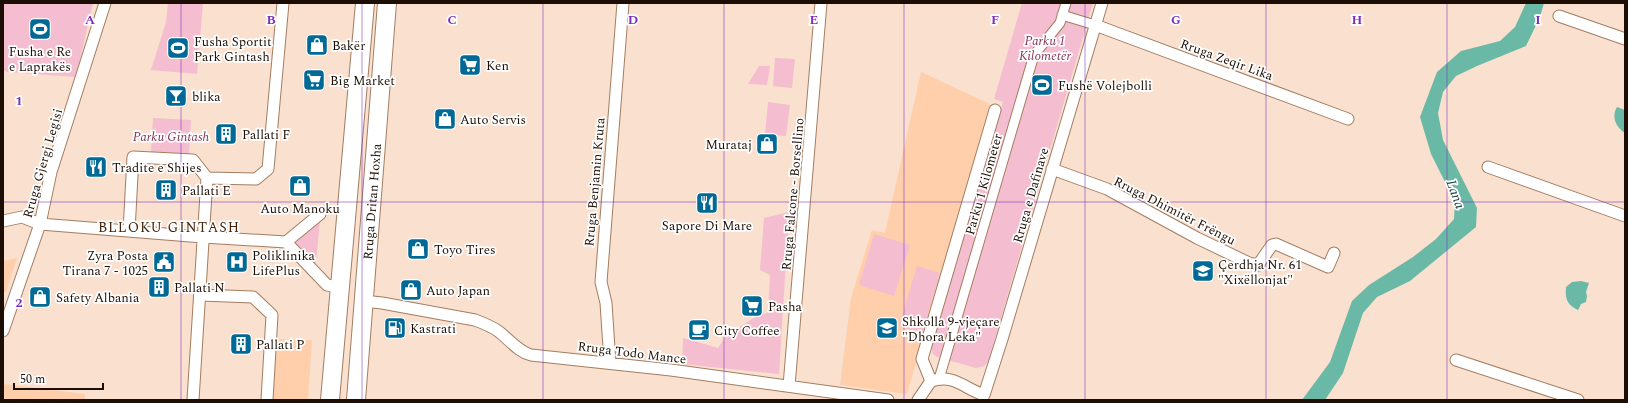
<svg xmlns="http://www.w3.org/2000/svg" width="1628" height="403" viewBox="0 0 1628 403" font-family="Spectral,serif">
	<rect width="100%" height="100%" fill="#fae0ce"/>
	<path fill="#ffceab" d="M 921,72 L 990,104 L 907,394 L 840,385 L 851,298 L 872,230 L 885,233 Z
		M 17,258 L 6,292 L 3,292 L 3,261 Z
		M 271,339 L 312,340 L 308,400 L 267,400 Z
		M 3,384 L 85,394 L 85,400 L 3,400 Z"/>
	<path fill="#f4bdd0" d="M 3,3 L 93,3 L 76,77 L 7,72 L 3,70 Z
		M 168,3 L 203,3 L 197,74 L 151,70 L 166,22 Z
		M 1022,3 L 1093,3 L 988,362 L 984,366 L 976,368 L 937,357 L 933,354 L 931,346 L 1003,102 L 994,99 Z
		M 775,58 L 795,59 L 792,88 L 773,86 Z
		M 759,66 L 770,66 L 767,85 L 748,84 Z
		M 768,102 L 790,105 L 786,136 L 765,134 Z
		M 153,118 L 191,120 L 189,154 L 151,152 Z
		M 789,212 L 779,374 L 682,364 L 683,338 L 718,348 L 726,336 L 752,319 L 768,312 L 770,275 L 760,270 L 764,218 Z
		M 320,219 L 316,264 L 293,241 Z
		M 874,234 L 910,245 L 894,296 L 859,285 Z
		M 917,266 L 940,273 L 922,333 L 899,326 Z"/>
	<path fill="#6ab9a6" d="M 1526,3 L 1544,3 L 1540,17 L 1526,46 L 1477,66 L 1456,76 L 1443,92 L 1438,113 L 1443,140 L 1477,208 L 1476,227 L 1410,281 L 1377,297 L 1363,313 L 1343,373 L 1325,400 L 1302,400 L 1330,362 L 1352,301 L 1369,285 L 1413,257 L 1436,239 L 1454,219 L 1455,202 L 1431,154 L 1420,117 L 1437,72 L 1461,51 L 1500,41 L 1515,27 Z
		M 1617,107 L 1625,110 L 1625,133 C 1616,127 1611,117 1617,107 Z
		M 1581,281 L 1589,283 L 1586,292 L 1587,296 L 1586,302 L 1581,304 L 1578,310 C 1567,305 1565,299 1566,287 L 1572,282 Z"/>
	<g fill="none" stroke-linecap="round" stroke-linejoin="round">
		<g stroke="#a37d61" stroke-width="11">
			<path id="pedestrian" d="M 1062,15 L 1095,25
				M 939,379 L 1034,55 L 1060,23 L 1066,3"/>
		</g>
		<g stroke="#a37d61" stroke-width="13">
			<path id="minor" d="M 1559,16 L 1625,39
				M 1095,25 L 1348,119
				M 1488,167 L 1625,216
				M 1052,169 L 1107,189 L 1197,238 L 1249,263 L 1258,265 L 1272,245 L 1276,244 L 1328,267 L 1334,253
				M 207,178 L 256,179 L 268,169 L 283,3
				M 3,221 L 22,217 L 40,224 L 203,237 L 286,242
				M 129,231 L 133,157 L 193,160 L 207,178 L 193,400
				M 286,242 L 327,285 L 341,288
				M 286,242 L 320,214
				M 200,295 L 253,297 L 272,315 L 267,400
				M 363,301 L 382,303 L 475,320 C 483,323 491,326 498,331 C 509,339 518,352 531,355 L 671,370 L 888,400
				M 3,331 L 40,224 L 51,172 L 105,3
				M 1456,360 L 1578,400
				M 610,363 L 606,303 L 601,282 L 623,3
				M 931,381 L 922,359 L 995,110
				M 931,381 C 955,374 963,388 984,395
				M 789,386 L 821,3
				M 984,395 L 1002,339 L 1102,3
				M 918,400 L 931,381"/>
		</g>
		<g stroke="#a37d61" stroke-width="20">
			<g id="primary">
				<path d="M 330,400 L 365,3"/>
				<path id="s1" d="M 356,400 L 387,3"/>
			</g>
		</g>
		<use href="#pedestrian" stroke="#fff" stroke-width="9"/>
		<use href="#minor" stroke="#fff" stroke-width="11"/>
		<use href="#primary" stroke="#fff" stroke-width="18"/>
	</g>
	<path fill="none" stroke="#7b2cbf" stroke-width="1" stroke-opacity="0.55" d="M 181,3 L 181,400M 362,3 L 362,400M 543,3 L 543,400M 724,3 L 724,400M 904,3 L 904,400M 1085,3 L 1085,400M 1266,3 L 1266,400M 1447,3 L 1447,400M 3,202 L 1625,202"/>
	<defs>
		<g id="stadium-square" transform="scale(1.15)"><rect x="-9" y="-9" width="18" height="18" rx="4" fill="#006996" stroke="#fff"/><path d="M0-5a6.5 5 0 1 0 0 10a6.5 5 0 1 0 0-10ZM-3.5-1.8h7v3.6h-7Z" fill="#fff"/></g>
		<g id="shop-square" transform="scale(1.15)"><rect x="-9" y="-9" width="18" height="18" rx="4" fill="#006996" stroke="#fff"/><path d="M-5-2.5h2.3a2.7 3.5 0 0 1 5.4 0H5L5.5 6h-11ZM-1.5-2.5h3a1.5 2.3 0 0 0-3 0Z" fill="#fff"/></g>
		<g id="supermarket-square" transform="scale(1.15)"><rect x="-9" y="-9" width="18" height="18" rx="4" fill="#006996" stroke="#fff"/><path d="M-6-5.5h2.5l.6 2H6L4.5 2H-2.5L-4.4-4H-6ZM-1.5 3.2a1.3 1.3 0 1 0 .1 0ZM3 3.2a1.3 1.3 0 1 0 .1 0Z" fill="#fff"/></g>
		<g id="bar-square" transform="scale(1.15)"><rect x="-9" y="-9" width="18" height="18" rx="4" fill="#006996" stroke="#fff"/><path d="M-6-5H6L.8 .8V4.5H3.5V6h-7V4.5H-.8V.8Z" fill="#fff"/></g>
		<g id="building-square" transform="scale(1.15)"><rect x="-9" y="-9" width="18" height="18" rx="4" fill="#006996" stroke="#fff"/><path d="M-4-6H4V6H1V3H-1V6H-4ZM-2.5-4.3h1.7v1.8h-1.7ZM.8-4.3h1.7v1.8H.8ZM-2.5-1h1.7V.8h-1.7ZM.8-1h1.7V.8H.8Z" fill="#fff"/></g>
		<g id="restaurant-square" transform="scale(1.15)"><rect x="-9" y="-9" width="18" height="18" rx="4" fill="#006996" stroke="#fff"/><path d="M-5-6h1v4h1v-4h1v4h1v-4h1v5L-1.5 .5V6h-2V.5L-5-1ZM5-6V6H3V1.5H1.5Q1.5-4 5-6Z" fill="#fff"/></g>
		<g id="civic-square" transform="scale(1.15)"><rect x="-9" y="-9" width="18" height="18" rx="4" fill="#006996" stroke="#fff"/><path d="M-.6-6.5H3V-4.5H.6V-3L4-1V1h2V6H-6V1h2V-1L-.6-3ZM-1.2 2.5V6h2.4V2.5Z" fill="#fff"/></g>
		<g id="hospital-square" transform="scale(1.15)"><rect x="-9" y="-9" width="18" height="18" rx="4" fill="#006996" stroke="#fff"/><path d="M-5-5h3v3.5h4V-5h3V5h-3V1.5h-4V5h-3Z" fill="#fff"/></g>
		<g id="school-square" transform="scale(1.15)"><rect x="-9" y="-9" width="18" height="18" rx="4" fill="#006996" stroke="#fff"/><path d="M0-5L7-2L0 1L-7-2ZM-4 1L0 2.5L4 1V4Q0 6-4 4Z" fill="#fff"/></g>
		<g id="fuel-square" transform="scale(1.15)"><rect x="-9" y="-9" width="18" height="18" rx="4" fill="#006996" stroke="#fff"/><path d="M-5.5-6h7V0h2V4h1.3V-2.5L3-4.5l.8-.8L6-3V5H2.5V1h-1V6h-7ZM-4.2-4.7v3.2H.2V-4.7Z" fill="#fff"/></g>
		<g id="cafe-square" transform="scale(1.15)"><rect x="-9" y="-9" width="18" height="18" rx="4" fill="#006996" stroke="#fff"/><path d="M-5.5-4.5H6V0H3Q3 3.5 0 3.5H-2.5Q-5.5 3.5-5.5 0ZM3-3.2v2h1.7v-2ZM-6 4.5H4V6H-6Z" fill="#fff"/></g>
	</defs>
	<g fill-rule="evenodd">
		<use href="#stadium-square" x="40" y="29"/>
		<use href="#shop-square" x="317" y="45"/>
		<use href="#stadium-square" x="178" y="48"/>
		<use href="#supermarket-square" x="470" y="65"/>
		<use href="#supermarket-square" x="314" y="80"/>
		<use href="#stadium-square" x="1042" y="85"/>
		<use href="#bar-square" x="176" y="96"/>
		<use href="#shop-square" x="445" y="119"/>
		<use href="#building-square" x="226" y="134"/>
		<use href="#shop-square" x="767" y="144"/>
		<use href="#restaurant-square" x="96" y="167"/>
		<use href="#shop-square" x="300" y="186"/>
		<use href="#building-square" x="166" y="190"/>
		<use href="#restaurant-square" x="707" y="203"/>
		<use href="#shop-square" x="418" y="249"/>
		<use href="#civic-square" x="164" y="262"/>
		<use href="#hospital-square" x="237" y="262"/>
		<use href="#school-square" x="1203" y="271"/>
		<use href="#building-square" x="159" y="287"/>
		<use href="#shop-square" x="411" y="290"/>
		<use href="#shop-square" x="40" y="297"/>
		<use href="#supermarket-square" x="752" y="306"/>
		<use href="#fuel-square" x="395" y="328"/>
		<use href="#school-square" x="887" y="328"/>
		<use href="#cafe-square" x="699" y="330"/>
		<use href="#building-square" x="241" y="344"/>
	</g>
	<g text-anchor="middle" stroke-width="3.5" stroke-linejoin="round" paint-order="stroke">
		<g font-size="13" font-style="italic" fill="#823455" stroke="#fff">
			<text x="1045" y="45">Parku 1<tspan x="1045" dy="15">Kilometër</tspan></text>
			<text x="171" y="141">Parku Gintash</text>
		</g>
		<g font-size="13" fill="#1c0e04" stroke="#fff" text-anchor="start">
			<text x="194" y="46">Fusha Sportit<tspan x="194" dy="15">Park Gintash</tspan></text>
			<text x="332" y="50">Bakër</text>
			<text x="40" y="56" text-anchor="middle">Fusha e Re<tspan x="40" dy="15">e Laprakës</tspan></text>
			<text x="486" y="70">Ken</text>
			<text x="330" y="85">Big Market</text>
			<text x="1058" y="90">Fushë Volejbolli</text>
			<text x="192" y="101">blika</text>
			<text x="460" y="124">Auto Servis</text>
			<text x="242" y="139">Pallati F</text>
			<text x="752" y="149" text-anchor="end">Murataj</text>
			<text x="112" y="172">Tradite e Shijes</text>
			<text x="182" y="195">Pallati E</text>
			<text x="300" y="213" text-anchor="middle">Auto Manoku</text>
			<text x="707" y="230" text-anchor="middle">Sapore Di Mare</text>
			<text x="434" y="254">Toyo Tires</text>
			<text x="148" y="260" text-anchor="end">Zyra Posta<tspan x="148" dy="15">Tirana 7 - 1025</tspan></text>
			<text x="252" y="260">Poliklinika<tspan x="252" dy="15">LifePlus</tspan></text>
			<text x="1218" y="269">Çerdhja Nr. 61<tspan x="1218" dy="15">"Xixëllonjat"</tspan></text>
			<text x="174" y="292">Pallati N</text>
			<text x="426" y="295">Auto Japan</text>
			<text x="56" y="302">Safety Albania</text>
			<text x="768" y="311">Pasha</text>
			<text x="902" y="326">Shkolla 9-vjeçare<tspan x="902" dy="15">"Dhora Leka"</tspan></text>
			<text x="410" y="333">Kastrati</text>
			<text x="714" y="335">City Coffee</text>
			<text x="256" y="349">Pallati P</text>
		</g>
		<g font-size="13" fill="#1c0e04" stroke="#fff">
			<text transform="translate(1227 59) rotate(20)" y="5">Rruga Zeqir Lika</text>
			<text transform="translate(42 163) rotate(-74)" y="5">Rruga Gjergj Legisi</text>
			<text transform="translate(594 182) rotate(-85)" y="5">Rruga Benjamin Kruta</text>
			<text transform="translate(983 184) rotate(-74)" y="5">Parku 1 Kilometer</text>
			<text transform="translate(792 194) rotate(-85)" y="5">Rruga Falcone - Borsellino</text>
			<text transform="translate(1030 195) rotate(-74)" y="5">Rruga e Dafinave</text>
			<text dy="5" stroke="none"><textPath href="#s1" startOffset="199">Rruga Dritan Hoxha</textPath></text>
			<text transform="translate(1175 210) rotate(27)" y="5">Rruga Dhimitër Frëngu</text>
			<text transform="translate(632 352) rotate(7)" y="5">Rruga Todo Mance</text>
		</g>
		<g font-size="14" font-style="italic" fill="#1e433b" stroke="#fff">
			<text transform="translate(1456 194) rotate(70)" y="5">Lana</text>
		</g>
		<g font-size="14" letter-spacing="1" fill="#452409" stroke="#fff">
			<text x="169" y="232">BLLOKU GINTASH</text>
		</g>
	</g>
	<g font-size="13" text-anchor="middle" font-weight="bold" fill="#7b2cbf" stroke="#fff" stroke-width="3.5" stroke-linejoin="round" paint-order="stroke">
		<text x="90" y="24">A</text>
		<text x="271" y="24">B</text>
		<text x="452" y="24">C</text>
		<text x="633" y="24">D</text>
		<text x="814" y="24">E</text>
		<text x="995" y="24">F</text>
		<text x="1176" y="24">G</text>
		<text x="1357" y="24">H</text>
		<text x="1538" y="24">I</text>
		<text x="19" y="105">1</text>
		<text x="19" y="307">2</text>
	</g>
	<rect width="1628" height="403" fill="none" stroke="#1c0e04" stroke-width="8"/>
	<path d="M14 383v6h89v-6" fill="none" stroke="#1c0e04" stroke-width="2"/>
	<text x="20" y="383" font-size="12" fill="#1c0e04" stroke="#ffffff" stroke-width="3" paint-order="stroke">50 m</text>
</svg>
